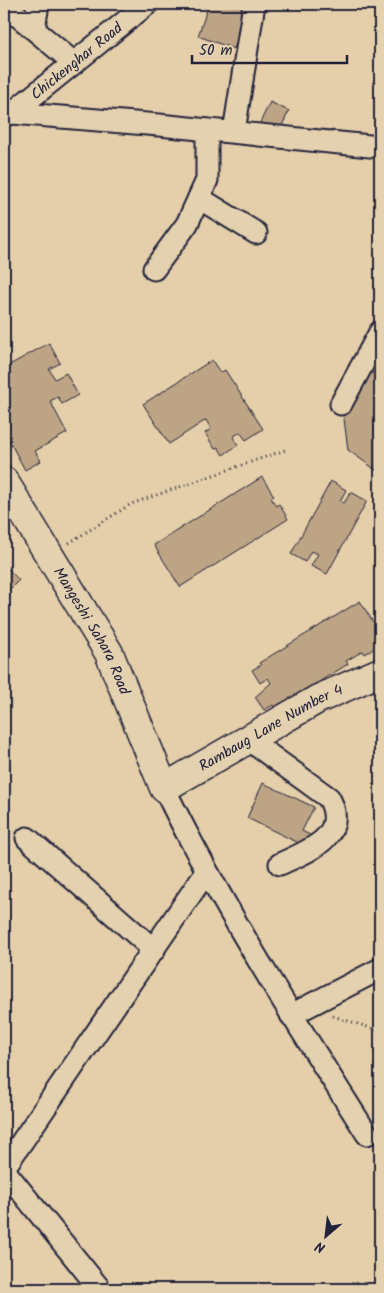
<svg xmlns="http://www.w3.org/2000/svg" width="384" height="1293" viewBox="0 0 384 1293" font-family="Kalam,sans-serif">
	<rect width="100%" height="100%" fill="#e4cfaa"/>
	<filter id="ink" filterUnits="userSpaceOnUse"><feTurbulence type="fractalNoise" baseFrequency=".02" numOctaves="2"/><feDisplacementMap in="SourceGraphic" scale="10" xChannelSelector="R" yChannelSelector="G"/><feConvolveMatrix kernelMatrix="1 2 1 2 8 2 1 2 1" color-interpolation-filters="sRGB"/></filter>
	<g filter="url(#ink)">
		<path fill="#bda485" stroke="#22223b" d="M 209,4 L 250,4 L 234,49 L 198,36 Z
			M 270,102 L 289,111 L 277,136 L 258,127 Z
			M 49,343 L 60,363 L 49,369 L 55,379 L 66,373 L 78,395 L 62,404 L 58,397 L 50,401 L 67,433 L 35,451 L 41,461 L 25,470 L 4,431 L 4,368 Z
			M 212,360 L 220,373 L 225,370 L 263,429 L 246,440 L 240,432 L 233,437 L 238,445 L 223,455 L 218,447 L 215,449 L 205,433 L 211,429 L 206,420 L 169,444 L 143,404 Z
			M 370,371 L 380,379 L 380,421 L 377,426 L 380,428 L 380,473 L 348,450 L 343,411 Z
			M 262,477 L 274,496 L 271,498 L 276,506 L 279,504 L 288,519 L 180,587 L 154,545 Z
			M 331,481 L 346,490 L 340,501 L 344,503 L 351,492 L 367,501 L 327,574 L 311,566 L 318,554 L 311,551 L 305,562 L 291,554 Z
			M 4,565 L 19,580 L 4,595 Z
			M 360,601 L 373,622 L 380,618 L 380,645 L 365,654 L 363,651 L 346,661 L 348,664 L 275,709 L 273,705 L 264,710 L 255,697 L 271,683 L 268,678 L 260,683 L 252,670 L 261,665 L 259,663 Z
			M 263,783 L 314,807 L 302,831 L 312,836 L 307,847 L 247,818 Z"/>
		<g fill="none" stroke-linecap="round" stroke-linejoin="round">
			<g stroke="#22223b" stroke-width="25">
				<g id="street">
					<path d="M 4,12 L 18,16 L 74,63"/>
					<path d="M 34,29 L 38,4"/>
					<path d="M 12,113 L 159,125 L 380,147"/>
					<path id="s1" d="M 4,115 L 12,113 L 147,4"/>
					<path d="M 234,132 L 254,4"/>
					<path d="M 199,198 L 256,233"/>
					<path d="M 154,269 L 187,224 L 207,180 L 207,130"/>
					<path d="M 341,404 L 380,332"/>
					<path d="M 249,740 L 329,798 C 349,837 308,851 280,864"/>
					<path d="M 164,788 C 223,909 295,1021 367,1134"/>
					<path d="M 27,838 L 154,950"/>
					<path d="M 291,1015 L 380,969"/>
					<path d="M 4,1168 L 206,872"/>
					<path d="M 4,1170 L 100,1289"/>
				</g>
			</g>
			<g stroke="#22223b" stroke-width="31">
				<g id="secondary">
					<path id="s2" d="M 4,481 L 109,653 L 164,788 L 318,699 L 380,672"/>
				</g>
			</g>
			<path stroke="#22223b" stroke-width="3" stroke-dasharray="1 4" stroke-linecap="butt" d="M 69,543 L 131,504 L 288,449
				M 333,1016 L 380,1031"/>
			<use href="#street" stroke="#e4d1af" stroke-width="21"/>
			<use href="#secondary" stroke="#e4d1af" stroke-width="28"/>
		</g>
	</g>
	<g text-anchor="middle" stroke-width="4.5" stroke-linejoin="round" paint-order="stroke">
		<g font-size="15" fill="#22223b" stroke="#e4d1af">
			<text dy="5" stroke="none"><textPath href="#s1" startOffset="91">Chickenghar Road</textPath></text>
			<text dy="5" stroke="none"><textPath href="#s2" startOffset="174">Mangeshi Sahara Road</textPath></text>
			<text dy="5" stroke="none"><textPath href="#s2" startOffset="470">Rambaug Lane Number 4</textPath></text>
		</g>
	</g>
	<rect width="384" height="1293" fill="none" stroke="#e4d1af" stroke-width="20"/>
	<rect x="10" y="10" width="364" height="1273" fill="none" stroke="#22223b" stroke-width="2" filter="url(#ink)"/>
	<g transform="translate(326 1236) rotate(208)" stroke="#e4d1af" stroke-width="4" paint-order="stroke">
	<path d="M0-4L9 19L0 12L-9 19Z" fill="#22223b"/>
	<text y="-8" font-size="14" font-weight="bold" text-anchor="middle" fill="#22223b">N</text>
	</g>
	<path d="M192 55v8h155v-8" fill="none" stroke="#22223b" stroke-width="2.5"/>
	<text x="199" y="55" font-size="15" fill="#22223b" stroke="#e4d1af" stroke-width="4" paint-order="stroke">50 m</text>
</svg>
